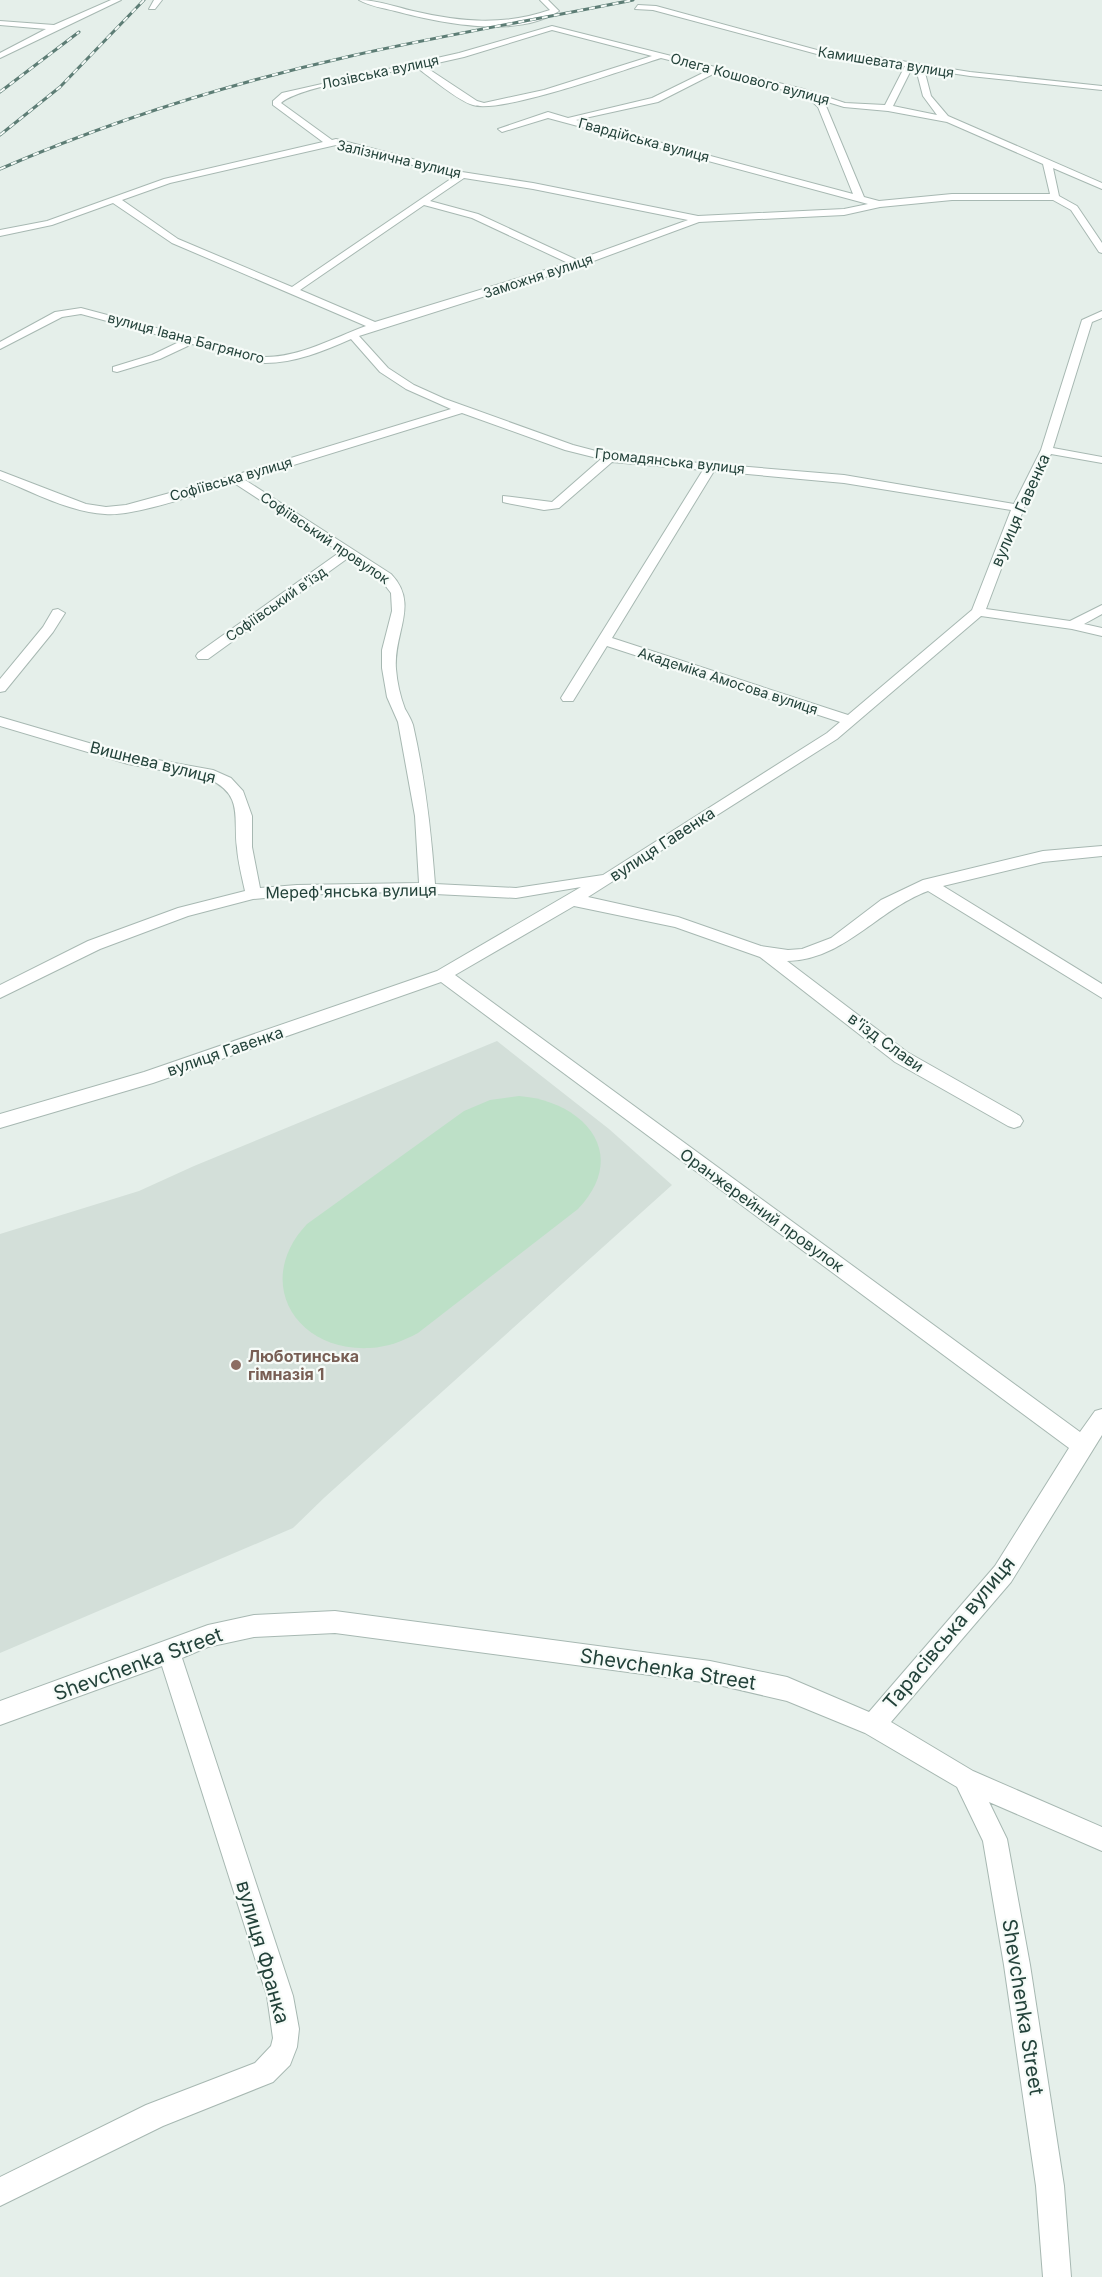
<svg xmlns="http://www.w3.org/2000/svg" width="1102" height="2277" viewBox="0 0 1102 2277" font-family="Inter,sans-serif">
	<rect width="100%" height="100%" fill="#e5efea"/>
	<path fill="#d3dfd9" d="M 497,1041 L 609,1129 L 672,1185 L 325,1497 L 293,1528 L 0,1653 L 0,1234 L 139,1191 L 194,1166 Z"/>
	<path fill="#bde0c7" d="M 519,1096 C 583,1101 631,1153 578,1209 L 418,1333 C 403,1341 388,1347 370,1348 C 295,1352 253,1281 307,1224 L 464,1111 L 490,1100 Z"/>
	<g fill="none" stroke-linecap="round" stroke-linejoin="round">
		<g stroke="#a7b8b2" stroke-width="2">
			<path id="minor" d="M 111,0 L 121,0 L 0,58 L 0,53 L 46,29 L 0,25 L 0,21 L 54,25 Z
				M 154,0 L 162,0 L 155,9 L 149,9 Z
				M 359,0 C 378,0 395,7 413,11 C 460,22 504,26 550,10 L 540,0 L 548,0 L 559,11 C 517,39 440,23 395,11 C 383,8 369,6 359,0 Z
				M 638,5 L 656,6 L 828,53 L 864,55 L 970,72 L 1102,86 L 1102,90 L 970,76 L 924,69 L 931,96 L 948,116 L 1102,183 L 1102,189 L 1053,168 L 1059,196 L 1077,206 L 1102,243 L 1102,253 L 1099,252 L 1071,210 L 1053,200 L 952,200 L 880,207 L 844,215 L 699,222 L 580,266 L 359,336 L 388,368 L 414,385 L 445,399 L 573,445 L 615,456 L 844,475 L 1014,504 L 1041,450 L 1082,320 L 1102,311 L 1102,318 L 1092,322 L 1053,448 L 1102,457 L 1102,463 L 1051,454 L 1024,508 L 986,609 L 1070,621 L 1102,605 L 1102,614 L 1084,624 L 1102,628 L 1102,636 L 1072,629 L 981,616 L 837,739 L 588,897 L 678,917 L 761,946 L 788,950 L 802,949 L 831,938 L 881,900 L 923,880 L 1043,851 L 1102,846 L 1102,856 L 1043,862 L 943,886 L 1102,984 L 1102,998 L 928,891 C 877,910 844,960 787,961 L 907,1052 L 1020,1116 L 1023,1121 L 1020,1126 L 1014,1128 L 1008,1126 L 895,1062 L 760,957 L 675,927 L 574,906 L 455,975 L 1080,1432 L 1095,1411 L 1102,1409 L 1102,1435 L 1011,1582 L 891,1722 L 973,1771 L 1102,1827 L 1102,1851 L 989,1802 L 1007,1839 L 1030,1965 L 1064,2186 L 1071,2277 L 1043,2277 L 1036,2186 L 1004,1965 L 983,1841 L 957,1787 L 865,1733 L 787,1701 L 710,1683 L 335,1633 L 254,1637 L 208,1647 L 182,1658 L 293,1996 L 299,2029 L 297,2047 L 290,2065 L 273,2082 L 163,2126 L 0,2206 L 0,2177 L 146,2105 L 255,2063 L 271,2046 L 273,2038 L 267,1996 L 162,1666 L 0,1725 L 0,1701 L 208,1625 L 254,1615 L 335,1611 L 710,1661 L 787,1677 L 869,1712 L 995,1566 L 1069,1448 L 441,982 L 153,1083 L 0,1128 L 0,1114 L 144,1072 L 437,971 L 581,887 L 516,898 L 395,892 L 297,895 L 253,899 L 188,916 L 100,949 L 0,998 L 0,985 L 88,941 L 178,908 L 245,891 C 242,877 238,862 237,848 C 233,818 244,795 209,779 L 128,764 L 0,726 L 0,717 L 130,755 L 213,770 L 231,778 L 243,791 L 252,816 L 252,847 L 260,888 L 297,885 L 419,883 L 415,816 L 398,722 L 387,697 L 382,668 L 382,650 L 392,611 L 391,593 L 381,580 L 348,558 L 208,659 L 198,659 L 196,656 L 198,653 L 340,552 L 234,483 C 202,492 135,517 105,514 C 69,512 33,492 0,479 L 0,471 L 86,504 L 106,507 L 126,505 L 232,476 L 451,409 L 406,389 L 380,372 L 351,339 C 324,351 295,363 265,363 L 192,344 L 160,359 L 117,372 L 113,371 L 113,367 L 152,355 L 181,341 L 81,314 L 62,317 L 0,349 L 0,342 L 55,312 L 81,308 L 265,357 C 301,357 333,338 366,326 L 172,243 L 113,203 L 52,225 L 0,236 L 0,230 L 47,221 L 164,179 L 323,142 L 273,105 L 273,101 L 282,93 L 459,53 L 552,26 L 803,89 L 845,103 L 885,105 L 905,66 L 864,59 L 828,57 L 653,10 L 635,9 ZM 552,30 L 652,56 L 544,90 L 484,103 L 477,101 L 424,66 L 464,57 ZM 661,58 L 709,70 L 652,98 L 568,118 L 548,112 L 498,129 L 502,132 L 548,118 L 868,204 L 844,209 L 698,216 L 533,183 L 462,172 L 336,139 L 332,140 L 281,103 C 298,87 388,73 416,67 C 430,77 458,101 473,105 C 502,114 626,69 661,58 ZM 912,68 L 916,69 L 923,96 L 937,115 L 893,106 ZM 717,72 L 806,96 L 818,107 L 853,194 L 576,120 L 658,102 ZM 821,100 L 844,107 L 888,111 L 947,122 L 1043,164 L 1050,194 L 952,194 L 879,201 L 864,197 L 826,106 ZM 336,145 L 455,176 L 292,287 L 178,239 L 122,200 L 170,183 ZM 464,178 L 533,189 L 688,220 L 577,260 L 478,214 L 430,201 ZM 424,205 L 472,218 L 568,263 L 375,322 L 300,290 ZM 462,413 L 565,450 L 601,459 L 552,502 L 503,496 L 503,502 L 507,503 L 544,510 L 559,508 L 612,462 L 703,470 L 561,698 L 563,701 L 573,701 L 607,646 L 840,722 L 827,733 L 603,875 L 516,888 L 435,884 C 431,830 425,778 413,725 C 411,719 408,714 405,709 C 400,696 397,682 396,669 C 393,633 420,604 391,574 L 245,480 ZM 714,471 L 844,483 L 1011,510 L 972,610 L 848,715 L 612,638 Z
				M 58,609 L 65,613 L 53,632 L 5,691 L 0,692 L 0,679 L 43,627 L 53,610 Z"/>
		</g>
		<use href="#minor" fill="#fff" fill-rule="evenodd"/>
		<g stroke="#5d7d75" stroke-width="3">
			<path id="rail" d="M 0,92 L 79,32
				M 0,135 L 60,87 L 144,0
				M 0,169 C 113,120 231,83 351,56 C 445,35 539,19 633,0"/>
		</g>
		<use href="#rail" stroke="#f6fbf8" stroke-width="2" stroke-dasharray="6" stroke-linecap="butt"/>
	</g>
	<circle fill="#8d6e63" stroke="#f6fbf8" stroke-width="2" cx="236" cy="1365" r="6"/>
	<g text-anchor="middle" stroke-width="4.5" stroke-linejoin="round" paint-order="stroke">
		<g font-size="14" fill="#23423a" stroke="#f6fbf8">
			<text transform="translate(886 62) rotate(9)" y="5">Камишевата вулиця</text>
			<text transform="translate(380 72) rotate(-12)" y="5">Лозівська вулиця</text>
			<text transform="translate(750 79) rotate(15)" y="5">Олега Кошового вулиця</text>
			<text transform="translate(644 140) rotate(15)" y="5">Гвардійська вулиця</text>
			<text transform="translate(399 159) rotate(13)" y="5">Залізнична вулиця</text>
			<text transform="translate(538 276) rotate(-18)" y="5">Заможня вулиця</text>
			<text transform="translate(186 338) rotate(15)" y="5">вулиця Івана Багряного</text>
			<text transform="translate(670 461) rotate(6)" y="5">Громадянська вулиця</text>
			<text transform="translate(231 479) rotate(-16)" y="5">Софіївська вулиця</text>
			<text transform="translate(325 538) rotate(34)" y="5">Софіївський провулок</text>
			<text transform="translate(276 604) rotate(-35)" y="5">Софіївський в'їзд</text>
			<text transform="translate(728 681) rotate(18)" y="5">Академіка Амосова вулиця</text>
		</g>
		<g font-size="16" fill="#23423a" stroke="#f6fbf8">
			<text transform="translate(1020 510) rotate(-66)" y="6">вулиця Гавенка</text>
			<text transform="translate(153 762) rotate(14)" y="6">Вишнева вулиця</text>
			<text transform="translate(662 844) rotate(-33)" y="6">вулиця Гавенка</text>
			<text transform="translate(351 891) rotate(-1)" y="6">Мереф'янська вулиця</text>
			<text transform="translate(886 1042) rotate(36)" y="6">в'їзд Слави</text>
			<text transform="translate(225 1051) rotate(-19)" y="6">вулиця Гавенка</text>
			<text transform="translate(762 1210) rotate(36)" y="6">Оранжерейний провулок</text>
		</g>
		<g font-size="16" font-weight="bold" fill="#785e54" stroke="#f6fbf8" text-anchor="start">
			<text x="248" y="1362">Люботинська<tspan x="248" dy="18">гiмназiя 1</tspan></text>
		</g>
		<g font-size="20" fill="#23423a" stroke="#f6fbf8">
			<text transform="translate(949 1633) rotate(-50)" y="7">Тарасівська вулиця</text>
			<text transform="translate(138 1664) rotate(-20)" y="7">Shevchenka Street</text>
			<text transform="translate(668 1669) rotate(9)" y="7">Shevchenka Street</text>
			<text transform="translate(263 1952) rotate(74)" y="7">вулиця Франка</text>
			<text transform="translate(1023 2007) rotate(81)" y="7">Shevchenka Street</text>
		</g>
	</g>
</svg>
